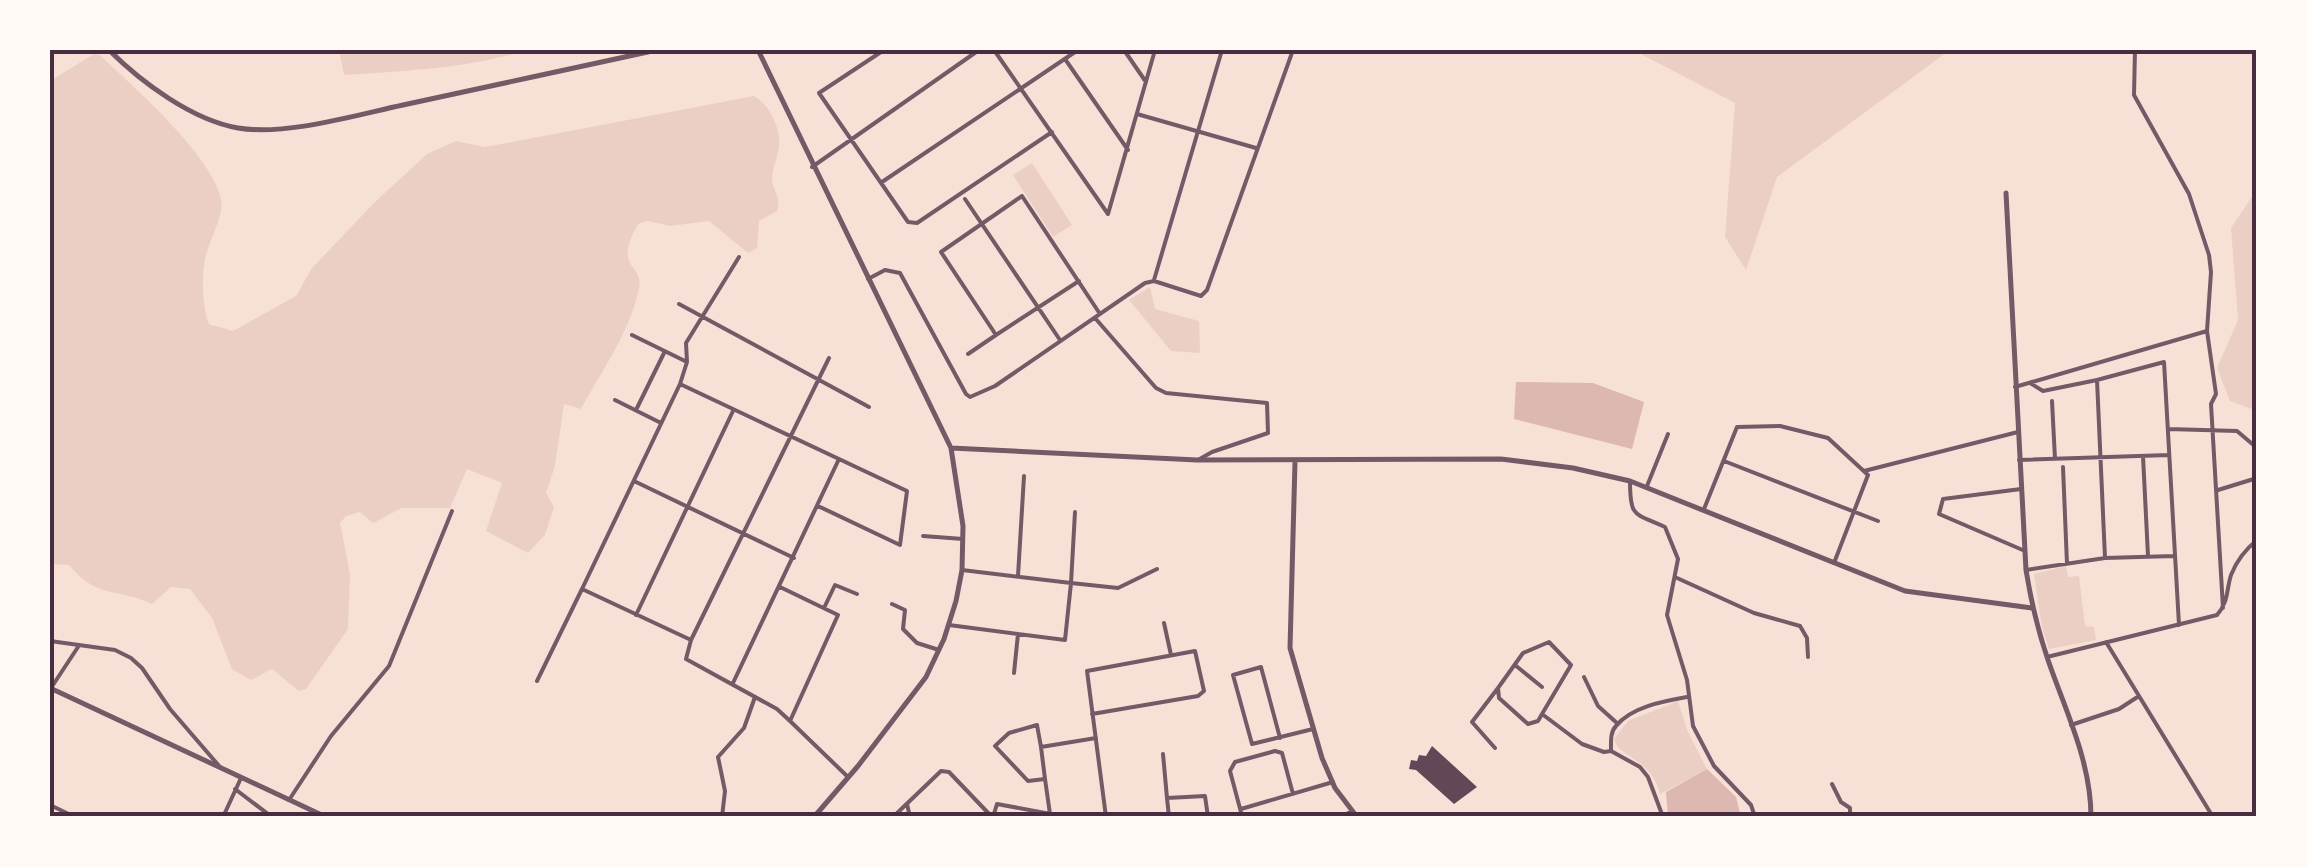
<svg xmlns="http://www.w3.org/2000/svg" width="2307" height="867" viewBox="0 0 2307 867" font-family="Raleway,sans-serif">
	<rect width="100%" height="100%" fill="#f7e1d7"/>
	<path fill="#ebcfc5" d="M 339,50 L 528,50 C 468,68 407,71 344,75 Z
		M 1633,50 L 1950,50 L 1777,177 L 1746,270 L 1725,237 L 1735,103 Z
		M 94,54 L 100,55 C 129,83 230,170 221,211 C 218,226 210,240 206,255 C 201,273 202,307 209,324 L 233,331 L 296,296 L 312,268 L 374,203 L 427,154 L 456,141 L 485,147 L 754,96 C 770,105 781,129 779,146 C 778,157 772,169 772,179 C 773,192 782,198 777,211 L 759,221 L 757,248 L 748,253 L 709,221 L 670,226 L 648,221 L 638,224 C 612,270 644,263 639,288 C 631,330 601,372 581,409 L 564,404 L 555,466 L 546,493 L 554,507 L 545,535 L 528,553 L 486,531 L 502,483 L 467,469 L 450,508 L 402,508 L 373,523 L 360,512 L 346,516 L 340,523 L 350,574 L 348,629 L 306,689 L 299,691 L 272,669 L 251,680 L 232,669 L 212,618 L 190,589 L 171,587 L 152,604 C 116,587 98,600 69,565 L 50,564 L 50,81 Z
		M 1032,163 L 1072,225 L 1053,237 L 1013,175 Z
		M 2257,189 L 2257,411 L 2230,401 L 2217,368 L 2238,320 L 2231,228 Z
		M 1150,287 L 1155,309 L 1199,321 L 1200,353 L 1171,351 L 1129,300 Z
		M 2066,566 L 2068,577 L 2079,576 L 2085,626 L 2094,627 L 2096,640 L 2049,649 L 2042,628 L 2034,574 Z
		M 1678,701 L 1687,730 L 1707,769 L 1660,794 C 1650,756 1619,759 1614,739 L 1628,721 Z"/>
	<path fill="#dcb8b0" d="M 1516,382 L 1593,383 L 1644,402 L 1632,449 L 1514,419 Z
		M 1707,769 L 1736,797 L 1741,817 L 1668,817 L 1666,792 Z"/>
	<path fill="#644757" d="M 1432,746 L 1477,787 L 1454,804 L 1416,770 L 1409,769 L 1411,760 L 1417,761 L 1419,755 L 1426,756 Z"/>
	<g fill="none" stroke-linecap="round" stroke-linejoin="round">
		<path stroke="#755966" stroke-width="4" d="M 884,50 L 819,93 L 908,222 L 917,223 L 1052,132
			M 994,50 L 1108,214 L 1155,50
			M 1124,50 L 1146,82
			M 2135,50 L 2134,95 L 2189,194 L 2209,255 L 2211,272 L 2207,331 L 2216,394 L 2211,404 L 2223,608
			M 1065,59 L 1128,150
			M 1137,114 L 1256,148
			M 812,167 L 979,50
			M 882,182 L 1078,50
			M 965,199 L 1060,340
			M 868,279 L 885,270 L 900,273 L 966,394 L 970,397 L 995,386 L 1145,283 L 1154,281 L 1201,296 L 1207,290 L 1293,50
			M 1154,280 L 1222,50
			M 1079,281 L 996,335 L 941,252 L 1022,196 L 1100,314
			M 679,304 L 869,407
			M 1095,318 L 1156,388 L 1166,393 L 1267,403 L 1268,433 L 1212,452 L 1198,460
			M 632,335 L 687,362
			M 968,354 L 996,335
			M 2097,380 L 2105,558
			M 2030,383 L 2043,391 L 2097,380 L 2164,362 L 2179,625
			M 680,384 L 687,362 L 686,343 L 739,257
			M 2015,387 L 2207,331
			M 615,400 L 661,423
			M 2052,401 L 2055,459
			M 636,410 L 665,351
			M 2168,429 L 2237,431 L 2257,448
			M 2143,456 L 2148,556
			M 2019,460 L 2169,455
			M 1724,461 L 1878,521
			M 2063,467 L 2067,564
			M 1864,471 L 2018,432
			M 634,481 L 794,558
			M 1630,481 C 1630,518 1634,513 1665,527 L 1678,559 L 1667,615 L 1687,680 L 1693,726 L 1714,766 L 1751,805 L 1755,817
			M 1647,486 L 1668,434
			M 2021,489 L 1943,499 L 1939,514 L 2025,551
			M 2218,490 L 2257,478
			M 818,506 L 900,545 L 907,491 L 839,459
			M 1704,509 L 1737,427 L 1780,426 L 1828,438 L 1868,475 L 1834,563
			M 1075,512 L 1071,583 L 1118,588 L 1157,569
			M 923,536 L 963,539
			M 2026,570 L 2105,558 L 2174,556
			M 1018,576 L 1024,476
			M 1677,578 L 1754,613 L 1800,626 L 1807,638 L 1808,657
			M 780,587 L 838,615 L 790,721 L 777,709 L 686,659 L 691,640 L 829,358
			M 892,604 L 905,610 L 903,629 L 917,643 L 939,650
			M 824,608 L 835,585 L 857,594
			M 636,615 L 733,411
			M 1164,623 L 1171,655
			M 949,625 L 1065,640 L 1071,583 L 962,570
			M 691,640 L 582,589 L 680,384 L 839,459 L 733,683
			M 50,641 L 115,650 L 131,658 L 142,668 L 170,709 L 220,767
			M 2106,642 L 2213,817
			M 2047,657 L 2217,615 C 2229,601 2226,591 2231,575 C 2236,562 2246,549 2257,540
			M 1515,665 L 1542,687
			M 1014,673 L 1018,634
			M 1584,677 L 1598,706 L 1618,724
			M 537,681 L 582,589
			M 51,688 L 78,647
			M 1092,714 L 1198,696 L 1204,691 L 1195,651 L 1087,671 L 1106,817
			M 1542,714 L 1571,665 L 1549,642 L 1523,653 L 1498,688 L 1499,698 L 1528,724 L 1538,721 L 1542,714 L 1582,744 L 1604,752 L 1611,751 L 1640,767 L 1648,777 L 1663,817
			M 790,721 L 848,777
			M 2071,725 L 2119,709 L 2139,696
			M 1280,738 L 1261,667 L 1233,675 L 1252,744 L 1313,729
			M 1041,747 L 1045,779 L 1028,781 L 995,746 L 1009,733 L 1037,725 L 1041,747 L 1096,738
			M 1495,748 L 1472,722 L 1498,688
			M 1611,751 C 1611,742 1610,732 1616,726 C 1631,707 1664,701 1687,697
			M 1163,754 L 1167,798
			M 1045,779 L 1050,814
			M 1832,784 L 1841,802 L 1850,808 L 1850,817
			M 235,789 L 272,817
			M 289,800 L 331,736 L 389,666 L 452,511
			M 907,804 L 910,817
			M 50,805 L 75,817
			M 1241,809 L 1333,782
			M 1242,816 L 1230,771 L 1235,762 L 1275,751 L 1282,753 L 1293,794
			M 223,817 L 241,778
			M 722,817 L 725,791 L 718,757 L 744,728 L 755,697
			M 893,817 L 941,771 L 949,772 L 992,817
			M 993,817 L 997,804 L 1067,817
			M 1169,817 L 1167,798 L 1205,796 L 1208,817
			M 1338,817 L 1351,812"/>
		<path stroke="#755966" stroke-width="5" d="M 109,50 C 141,82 192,120 238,128 C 286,136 356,115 403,105 C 488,87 572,68 657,50
			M 758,50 L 951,448 L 963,526 L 962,570 L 956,601 L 944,639 L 926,677 L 858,766 L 814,817
			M 2006,193 L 2026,570 C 2031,601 2038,631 2048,660 C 2066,712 2091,762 2091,817
			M 951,448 L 1197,460 L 1501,459 L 1573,468 L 1630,481 L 1905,591 L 2032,608
			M 1295,462 L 1290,648 L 1322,758 L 1335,788 L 1357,817
			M 50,688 L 326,817"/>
	</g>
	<rect width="2307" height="867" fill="none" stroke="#fffaf5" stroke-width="105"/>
	<rect x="52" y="52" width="2202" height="762" fill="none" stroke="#4a2c40" stroke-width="4"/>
</svg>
